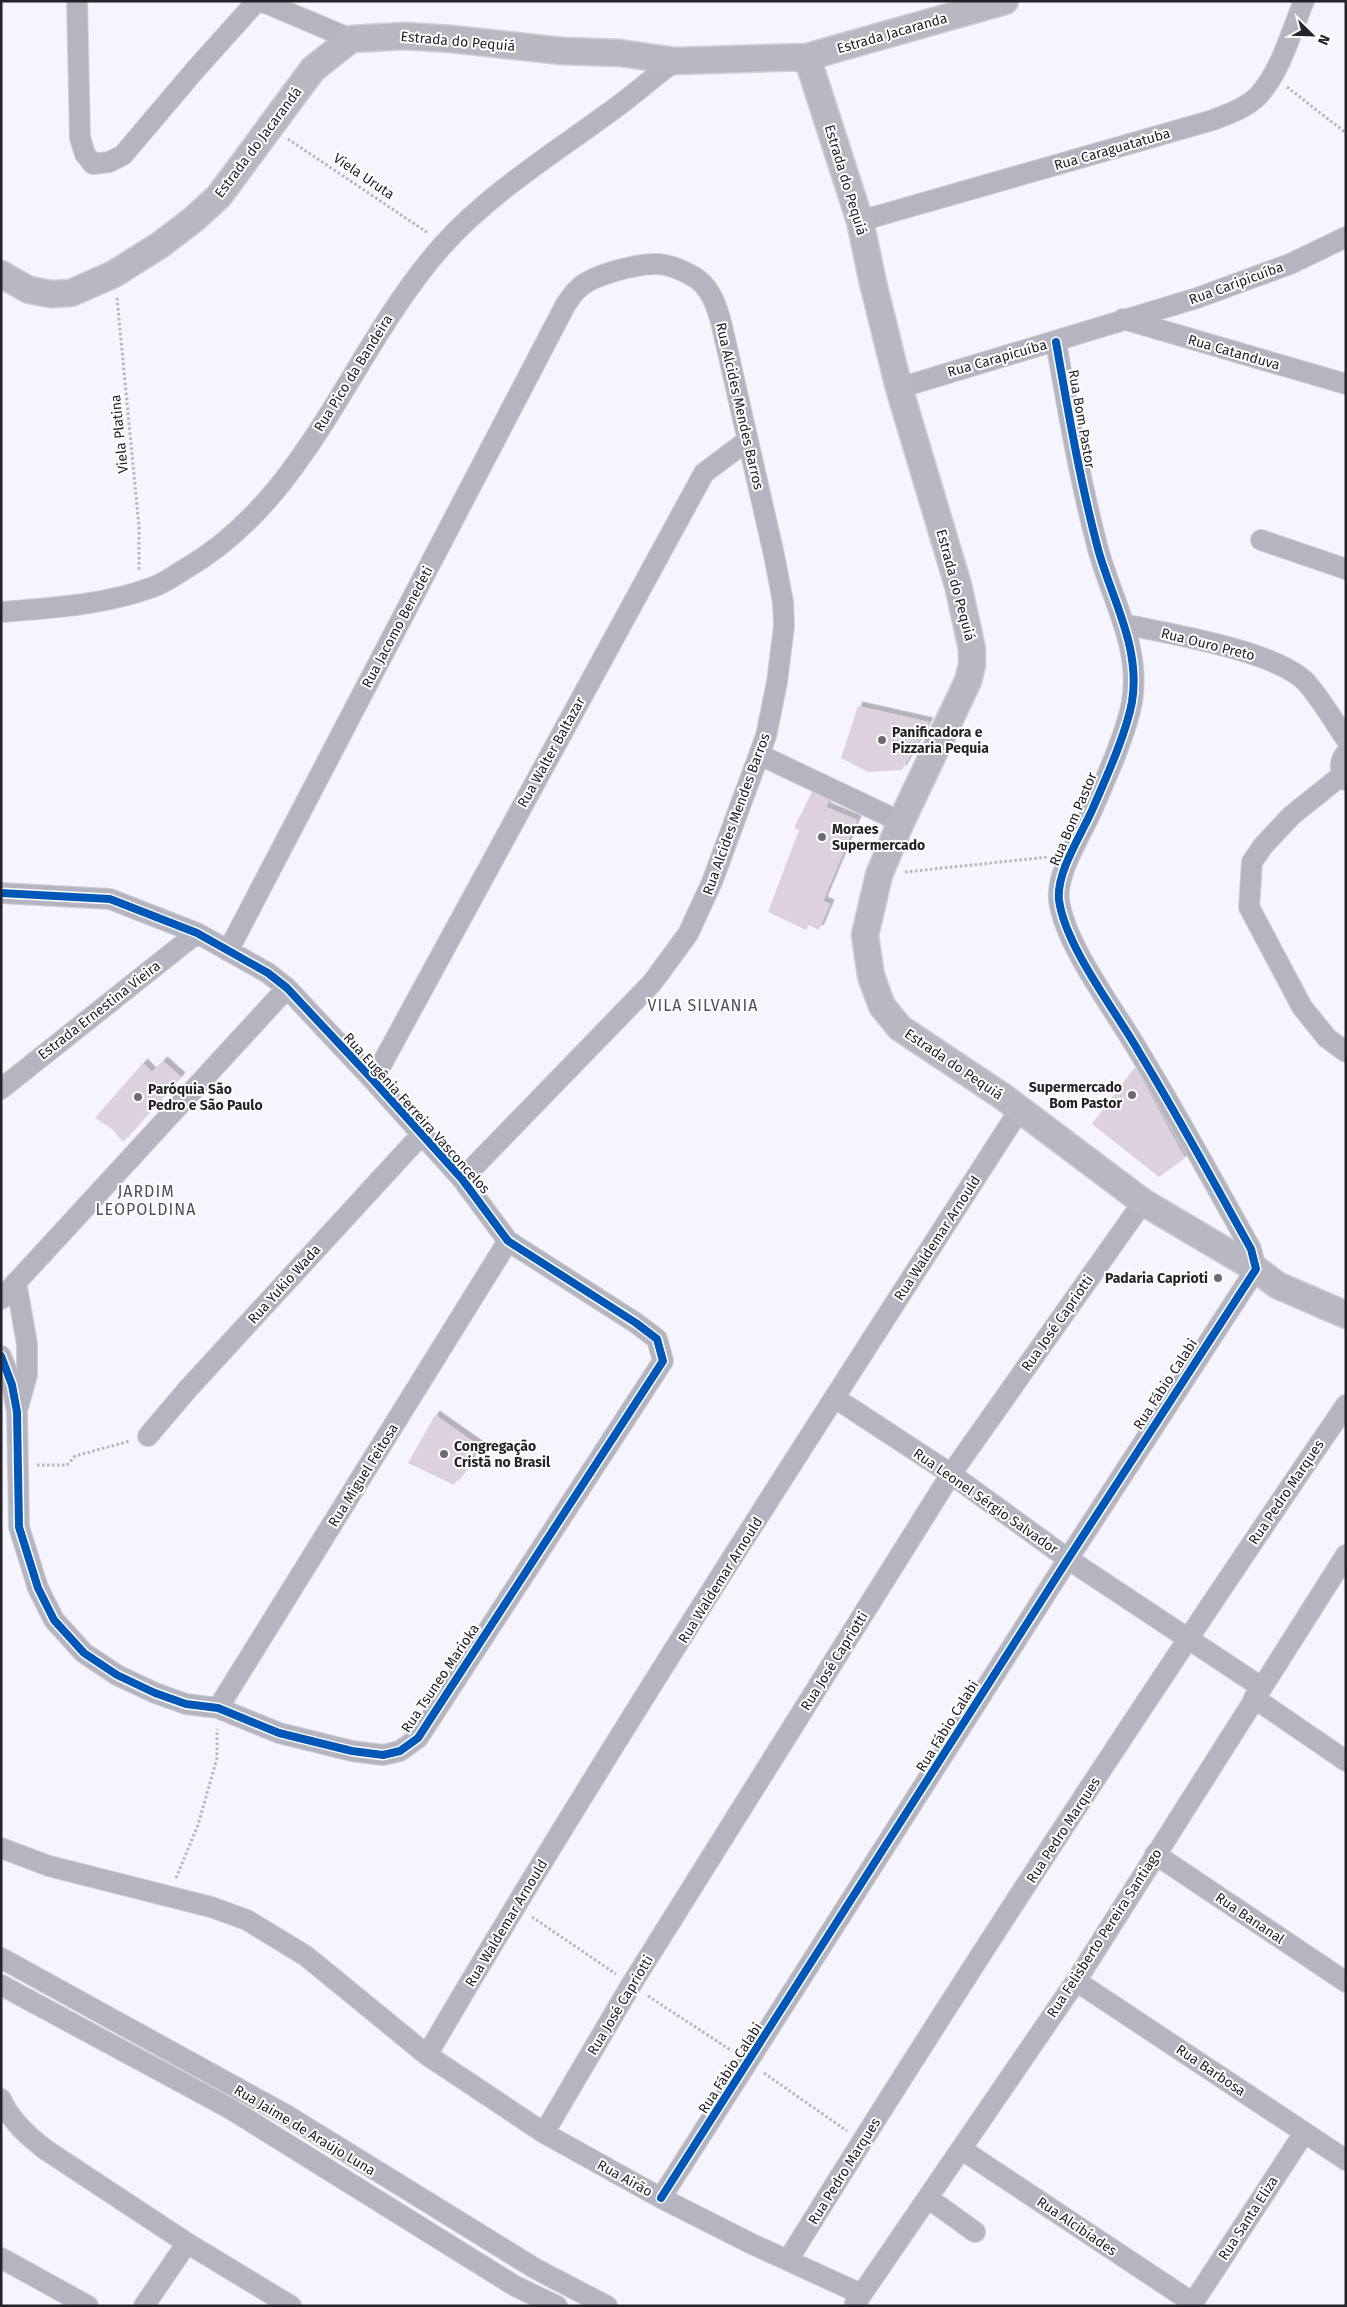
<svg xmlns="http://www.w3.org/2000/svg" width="1347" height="2307" viewBox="0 0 1347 2307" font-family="'Fira Sans',sans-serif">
	<defs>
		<filter id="shadow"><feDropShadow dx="4.5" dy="-4.5" stdDeviation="0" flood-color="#0004"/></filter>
	</defs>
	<rect width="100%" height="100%" fill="#f6f4fc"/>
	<path fill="#ded1df" filter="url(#shadow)" d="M 858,706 L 929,722 L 902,770 L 868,772 L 841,758 Z
		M 814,788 L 831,797 L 826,807 L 857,820 L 823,901 L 830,904 L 819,930 L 809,925 L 806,930 L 768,912 L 799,830 L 794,828 Z
		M 163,1061 L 181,1077 L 123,1142 L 112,1129 L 95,1118 L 143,1063 L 152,1072 Z
		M 1135,1067 L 1185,1158 L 1159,1177 L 1092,1124 Z
		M 435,1415 L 478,1445 L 467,1468 L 454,1485 L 408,1463 Z"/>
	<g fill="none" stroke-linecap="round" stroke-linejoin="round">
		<g stroke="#d1cfd5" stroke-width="22">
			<path id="minor" d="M 77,1 L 80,138 L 85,154 L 93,164 L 109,162 L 123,155 L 195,70 L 257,1
				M 261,1 L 351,39
				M 860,221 L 1213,120 C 1228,114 1246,108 1258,96 C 1281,71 1291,32 1304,1
				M 1123,319 L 1346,384
				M 899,388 L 1197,298 L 1290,264 L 1346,237
				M 1261,540 L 1346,569
				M 1,612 C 52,608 105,605 153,587 C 165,583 175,575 185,569 C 310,497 351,348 443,245 C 490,193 551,155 607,114 C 630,98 652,78 675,61
				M 1124,624 C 1169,634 1274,650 1306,682 C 1321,699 1333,720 1346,739
				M 1346,753 C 1339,762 1339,771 1346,780
				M 760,755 L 901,822
				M 1342,775 L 1291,816 L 1263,846 L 1252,862 L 1249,907 L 1302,1007 L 1327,1038 L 1346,1052
				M 1,893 L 110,899 L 197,933 L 268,973 L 287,988 L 373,1080 L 462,1179 L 508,1241 L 636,1323 L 657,1339 L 663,1361 L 418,1738 L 400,1751 L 383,1755 L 352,1751 L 279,1733 L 218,1708 L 186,1704 L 155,1693 L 117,1675 L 84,1653 L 54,1620 L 38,1588 L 19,1527 L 17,1412 L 12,1385 L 1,1356
				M 228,951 L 566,304 C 570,299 573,293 578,289 C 591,275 639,263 658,264 C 672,265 693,274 703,284 C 713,295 717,308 721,322 L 774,555 L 783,602 L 784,626 L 777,682 L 766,736 L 712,882 L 688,934 L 652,983 L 462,1179
				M 373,1080 L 704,473 L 748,440
				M 1,1089 L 197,933
				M 16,1282 L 27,1344 L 27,1375 L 18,1407
				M 1,1299 L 287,988
				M 835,1398 L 951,1474 L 1068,1559 L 1261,1687
				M 148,1436 L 187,1390 L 422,1134
				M 1254,1698 L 1346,1761
				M 218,1708 L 508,1241
				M 1,1848 L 49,1866 L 211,1907 L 247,1920 L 306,1956 L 427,2055 L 544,2133 L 661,2198 L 752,2244 L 861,2294
				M 1155,1854 L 1346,1982
				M 1,1958 L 288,2116 L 536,2269 L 607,2306
				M 1076,1981 L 1346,2160
				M 1,1985 L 229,2108 L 515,2286 L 557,2306
				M 427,2055 C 615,1734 819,1422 1020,1109
				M 1,2099 C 10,2120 28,2136 46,2150 L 187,2243 L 291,2306
				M 544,2133 L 631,1985 L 951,1474 L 1143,1202
				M 961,2149 L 1193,2303
				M 661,2198 L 1068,1559 L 1256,1269 L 1251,1249 C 1214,1183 1178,1116 1139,1052 C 1115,1010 1065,946 1059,900 C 1056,872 1082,834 1093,808 C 1106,778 1126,734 1132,702 C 1141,647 1112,600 1098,549 C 1080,481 1068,411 1056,342
				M 928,2198 L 975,2232
				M 1,2258 L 88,2306
				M 788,2260 C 967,1971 1154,1686 1346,1405
				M 855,2304 L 1076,1981 L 1346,1555
				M 144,2306 L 187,2243
				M 1191,2306 L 1304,2133"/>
		</g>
		<g stroke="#d1cfd5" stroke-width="29">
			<path id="major" d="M 807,57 L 860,221 L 873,283 L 899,388 L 958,585 L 972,649 L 972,665 L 968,681 L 901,822 L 879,875 L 865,935 L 871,976 L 882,1006 L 900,1028 L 1002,1096 L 1143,1202 L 1256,1269 L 1277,1285 L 1346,1315
				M 1,274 L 29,290 L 51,294 L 71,293 L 114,274 L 160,245 L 194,219 L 219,196 L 313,69 L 351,39 L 405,36 L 452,39 L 562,51 L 620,53 L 675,61 L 807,57 L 1005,1"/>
		</g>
		<path stroke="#b5b6be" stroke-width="3" stroke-dasharray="2.5 2.5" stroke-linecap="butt" d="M 1287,87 L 1346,133
			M 288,139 L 428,233
			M 117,298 L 139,527 L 139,571
			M 905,872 L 1048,857
			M 37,1465 L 67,1465 L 75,1456 L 130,1441
			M 176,1878 L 198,1825 L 217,1758 L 217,1729
			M 532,1917 L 616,1974
			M 648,1996 L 732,2051
			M 764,2073 L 847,2131"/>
		<use href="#minor" stroke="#b4b5c0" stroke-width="20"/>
		<use href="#major" stroke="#b7b8c2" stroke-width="26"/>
		<g stroke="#fff" stroke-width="11">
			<path id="cycleway" d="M 1,893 L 110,899 L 197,933 L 268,973 L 287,988 L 373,1080 L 462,1179 L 508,1241 L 636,1323 L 657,1339 L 663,1361 L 418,1738 L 400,1751 L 383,1755 L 352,1751 L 279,1733 L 218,1708 L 186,1704 L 155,1693 L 117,1675 L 84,1653 L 54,1620 L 38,1588 L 19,1527 L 17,1412 L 12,1385 L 1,1356
				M 661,2198 L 1068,1559 L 1256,1269 L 1251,1249 C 1214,1183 1178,1116 1139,1052 C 1115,1010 1065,946 1059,900 C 1056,872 1082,834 1093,808 C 1106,778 1126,734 1132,702 C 1141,647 1112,600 1098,549 C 1080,481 1068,411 1056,342"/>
		</g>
		<use href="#cycleway" stroke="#0057b8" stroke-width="8"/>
	</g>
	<g fill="#6e6c73" stroke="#fff" stroke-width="2">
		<circle cx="882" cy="740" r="5"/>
		<circle cx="822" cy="837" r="5"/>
		<circle cx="1132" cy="1095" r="5"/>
		<circle cx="138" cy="1097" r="5"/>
		<circle cx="1218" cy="1278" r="5"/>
		<circle cx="444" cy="1454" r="5"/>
	</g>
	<g text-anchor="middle" stroke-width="4" stroke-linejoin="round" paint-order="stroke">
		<g font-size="14" fill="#252329" stroke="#fff">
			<text transform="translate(892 33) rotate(-16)" y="5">Estrada Jacaranda</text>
			<text transform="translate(458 41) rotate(5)" y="5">Estrada do Pequiá</text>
			<text transform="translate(258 142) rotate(-53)" y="5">Estrada do Jacarandá</text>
			<text transform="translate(1112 149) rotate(-16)" y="5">Rua Caraguatatuba</text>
			<text transform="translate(364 176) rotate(34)" y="5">Viela Uruta</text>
			<text transform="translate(846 180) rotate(73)" y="5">Estrada do Pequiá</text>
			<text transform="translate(1236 283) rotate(-20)" y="5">Rua Caripicuíba</text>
			<text transform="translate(1234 352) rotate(16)" y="5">Rua Catanduva</text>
			<text transform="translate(997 358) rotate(-16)" y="5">Rua Carapicuíba</text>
			<text transform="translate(353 373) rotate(-58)" y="5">Rua Pico da Bandeira</text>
			<text transform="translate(740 406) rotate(77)" y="5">Rua Alcides Mendes Barros</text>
			<text transform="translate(1082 419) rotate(80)" y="5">Rua Bom Pastor</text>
			<text transform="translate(119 434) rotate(-96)" y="5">Viela Platina</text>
			<text transform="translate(956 585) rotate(75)" y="5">Estrada do Pequiá</text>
			<text transform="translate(397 627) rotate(-62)" y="5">Rua Jacomo Benedeti</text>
			<text transform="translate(1208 644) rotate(14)" y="5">Rua Ouro Preto</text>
			<text transform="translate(551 752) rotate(-61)" y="5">Rua Walter Baltazar</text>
			<text transform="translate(736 814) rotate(-70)" y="5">Rua Alcides Mendes Barros</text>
			<text transform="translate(1073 819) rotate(-67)" y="5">Rua Bom Pastor</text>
			<text transform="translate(99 1010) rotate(-38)" y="5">Estrada Ernestina Vieira</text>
			<text transform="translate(954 1064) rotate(34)" y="5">Estrada do Pequiá</text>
			<text transform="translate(417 1113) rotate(48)" y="5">Rua Eugênia Ferreira Vasconcelos</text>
			<text transform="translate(937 1238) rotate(-57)" y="5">Rua Waldemar Arnould</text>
			<text transform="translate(284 1284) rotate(-48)" y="5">Rua Yukio Wada</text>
			<text transform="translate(1057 1323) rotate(-55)" y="5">Rua José Capriotti</text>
			<text transform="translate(1165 1384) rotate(-57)" y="5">Rua Fábio Calabi</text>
			<text transform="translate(363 1475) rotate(-58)" y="5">Rua Miguel Feitosa</text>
			<text transform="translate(1286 1492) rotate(-56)" y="5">Rua Pedro Marques</text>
			<text transform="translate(986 1501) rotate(35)" y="5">Rua Leonel Sérgio Salvador</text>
			<text transform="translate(720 1580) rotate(-58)" y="5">Rua Waldemar Arnould</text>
			<text transform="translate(834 1661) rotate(-58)" y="5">Rua José Capriotti</text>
			<text transform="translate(440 1678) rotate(-56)" y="5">Rua Tsuneo Marioka</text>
			<text transform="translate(947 1726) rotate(-58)" y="5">Rua Fábio Calabi</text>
			<text transform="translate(1063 1830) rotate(-57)" y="5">Rua Pedro Marques</text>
			<text transform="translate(1250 1918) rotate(34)" y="5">Rua Bananal</text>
			<text transform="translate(506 1923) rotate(-59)" y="5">Rua Waldemar Arnould</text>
			<text transform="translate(1104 1933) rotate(-57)" y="5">Rua Felisberto Pereira Santiago</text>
			<text transform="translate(620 2005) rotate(-59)" y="5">Rua José Capriotti</text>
			<text transform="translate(730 2068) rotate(-57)" y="5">Rua Fábio Calabi</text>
			<text transform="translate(1211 2070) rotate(34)" y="5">Rua Barbosa</text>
			<text transform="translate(305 2130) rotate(31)" y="5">Rua Jaime de Araújo Luna</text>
			<text transform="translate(844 2171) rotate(-58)" y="5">Rua Pedro Marques</text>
			<text transform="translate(625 2178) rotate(29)" y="5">Rua Airão</text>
			<text transform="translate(1248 2218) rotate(-57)" y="5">Rua Santa Eliza</text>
			<text transform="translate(1077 2226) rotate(34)" y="5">Rua Alcibíades</text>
		</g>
		<g font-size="14" font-weight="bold" fill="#252329" stroke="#fff" text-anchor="start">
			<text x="892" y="737">Panificadora e<tspan x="892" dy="16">Pizzaria Pequia</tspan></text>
			<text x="832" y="834">Moraes<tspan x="832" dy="16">Supermercado</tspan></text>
			<text x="1122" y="1092" text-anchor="end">Supermercado<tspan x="1122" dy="16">Bom Pastor</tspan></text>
			<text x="148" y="1094">Paróquia São<tspan x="148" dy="16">Pedro e São Paulo</tspan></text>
			<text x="1208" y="1283" text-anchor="end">Padaria Caprioti</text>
			<text x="454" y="1451">Congregação<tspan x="454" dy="16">Cristã no Brasil</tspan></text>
		</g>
		<g font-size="16" letter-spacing="1" fill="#504c5a" stroke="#fff">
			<text x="703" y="1011">VILA SILVANIA</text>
			<text x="146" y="1197">JARDIM<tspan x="146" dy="18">LEOPOLDINA</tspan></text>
		</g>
	</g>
	<rect width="1347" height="2307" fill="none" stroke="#252329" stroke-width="5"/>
	<g transform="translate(1312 35) rotate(113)" stroke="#ffffff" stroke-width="4" paint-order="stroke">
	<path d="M0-4L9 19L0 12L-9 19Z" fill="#252329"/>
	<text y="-8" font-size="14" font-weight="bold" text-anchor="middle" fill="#252329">N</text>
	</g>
</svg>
